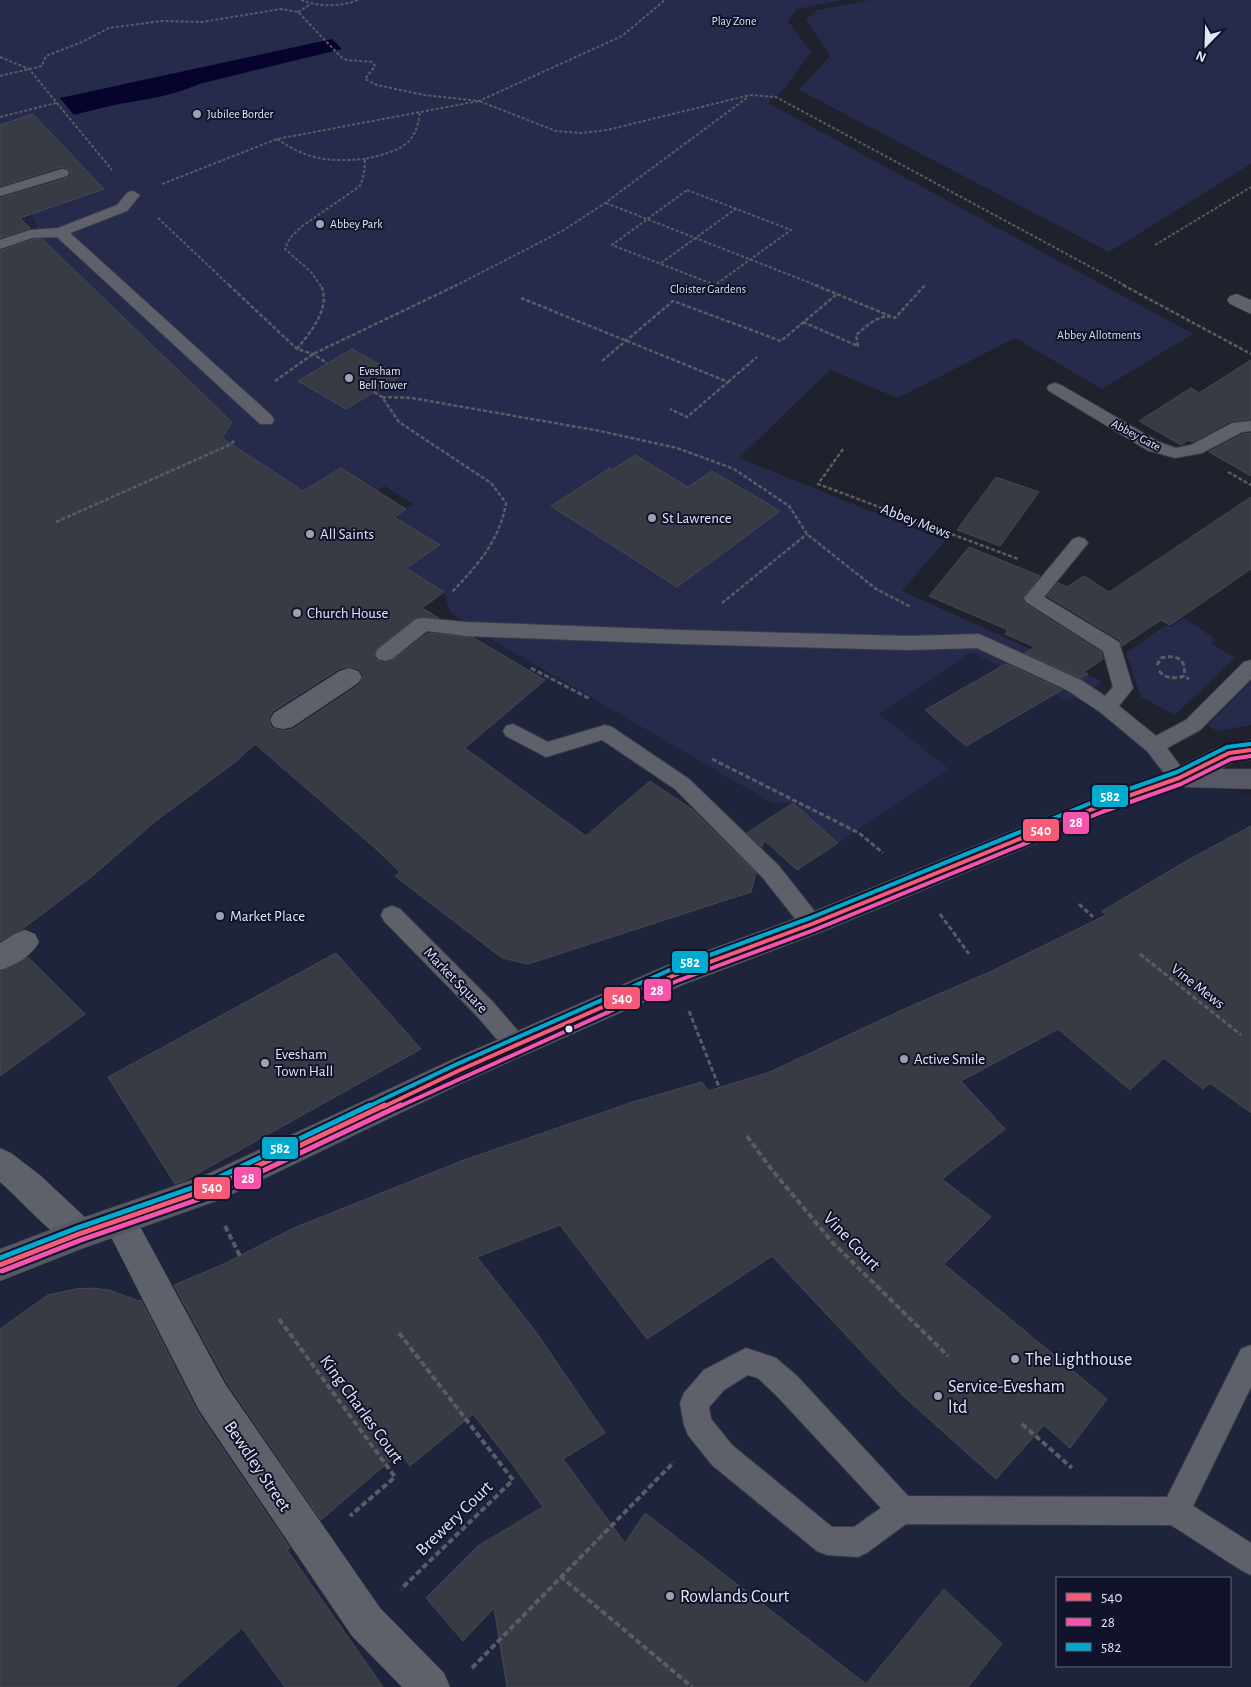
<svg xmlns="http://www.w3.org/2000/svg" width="1251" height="1687" viewBox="0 0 1251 1687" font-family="'Alegreya Sans',sans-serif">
	<rect width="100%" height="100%" fill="#1f212d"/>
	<path fill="#1f243d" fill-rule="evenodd" d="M 33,114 L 104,189 L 31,214 L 45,243 L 232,422 L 221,439 L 340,618 L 398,655 L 436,630 L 484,635 L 772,803 L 793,803 L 948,768 L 879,714 L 971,651 L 1068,701 L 1103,682 L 1151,749 L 1179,778 L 1251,795 L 1251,1687 L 0,1687 L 0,125 ZM 1057,1578 L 1230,1578 L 1230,1666 L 1057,1666 Z"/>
	<path fill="#262b4c" d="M 0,0 L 843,0 L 797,9 L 788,21 L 811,52 L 783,90 L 768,103 L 1193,334 L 1102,389 L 1015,338 L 898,398 L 830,370 L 739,458 L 945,541 L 902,591 L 1103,682 L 1068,701 L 971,652 L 879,714 L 949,769 L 838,843 L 793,803 L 772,803 L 484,635 L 450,612 L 444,592 L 406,568 L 439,545 L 394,517 L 413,504 L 384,486 L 377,491 L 341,468 L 303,491 L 256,461 L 212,487 L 45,243 L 31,214 L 104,189 L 33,114 L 0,125 Z
		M 870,0 L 1251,0 L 1251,164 L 1109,252 L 799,90 L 830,56 L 806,20 L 817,10 Z
		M 1184,618 L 1215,639 L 1211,643 L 1235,658 L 1175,715 L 1141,697 L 1126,653 L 1166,625 L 1171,627 Z
		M 1251,681 L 1251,725 L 1217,731 L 1208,725 Z"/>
	<path fill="#06032c" d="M 332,39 L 342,49 L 199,84 C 173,96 147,99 119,104 C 104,107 89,111 74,115 L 60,98 Z"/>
	<path fill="#383a44" stroke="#464852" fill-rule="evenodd" d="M 33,114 L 104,189 L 20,218 L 30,228 L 0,238 L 0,198 L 68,178 L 71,174 L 69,169 L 61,167 L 0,186 L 0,125 Z
		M 42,239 L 232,422 L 222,438 L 303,491 L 341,468 L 406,509 L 394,517 L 440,545 L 406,568 L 444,592 L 422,608 L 439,618 L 415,618 L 377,648 L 373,653 L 376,660 L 384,663 L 393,660 L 428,633 L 474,638 L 545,680 L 465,748 L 586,836 L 650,781 L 693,810 L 756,873 L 751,892 L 528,964 L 502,958 L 395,876 L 400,872 L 375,848 L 255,744 L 234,763 L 157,820 L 91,877 L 21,930 L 0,941 L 0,251 L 32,240 ZM 348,666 L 359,669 L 364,676 L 359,685 L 293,729 L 283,731 L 272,728 L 268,719 L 273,711 L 339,669 Z
		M 352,349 L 401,376 L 346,409 L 298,381 Z
		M 1251,360 L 1251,419 L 1231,421 L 1192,442 L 1188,440 L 1181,445 L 1139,421 L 1191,388 L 1199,393 Z
		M 1251,433 L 1251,476 L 1209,452 L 1243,434 Z
		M 635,455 L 688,487 L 712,471 L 780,511 L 677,587 L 551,506 L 610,468 L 612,470 Z
		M 996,477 L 1039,492 L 1000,546 L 957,530 Z
		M 1251,497 L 1251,569 L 1170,625 L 1161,620 L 1122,646 L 1120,640 L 1047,596 L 1058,583 L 1067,587 L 1084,576 L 1109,592 Z
		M 969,547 L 1040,576 L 1023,597 L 1024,603 L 1101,652 L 1103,659 L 1084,672 L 1088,674 L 1081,678 L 1025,653 L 1035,647 L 1005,634 L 1008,630 L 929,596 Z
		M 1006,664 L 1062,690 L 966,746 L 925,710 Z
		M 793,803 L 838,843 L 797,870 L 764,840 L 762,847 L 747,833 Z
		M 1251,826 L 1251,1113 L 1210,1083 L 1203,1089 L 1164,1058 L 1130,1090 L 1058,1029 L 961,1081 L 1005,1129 L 942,1179 L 991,1217 L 944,1264 L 1107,1399 L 1070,1448 L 1044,1425 L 996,1479 L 901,1394 L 772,1256 L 647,1339 L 560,1225 L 477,1257 L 536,1332 L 605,1433 L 563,1459 L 625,1543 L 645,1513 L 866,1684 L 944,1589 L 1002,1644 L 968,1687 L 507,1687 L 494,1608 L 463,1641 L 426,1598 L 478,1546 L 543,1507 L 513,1465 L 473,1414 L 410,1466 L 400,1452 L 321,1520 L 227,1383 L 174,1285 L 224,1264 L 294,1228 L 464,1160 L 633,1102 L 702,1082 L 708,1091 L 770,1072 L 902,1010 L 992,971 L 1106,915 L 1102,911 L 1188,860 Z
		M 336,953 L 421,1049 L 186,1180 L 175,1184 L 108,1077 Z
		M 28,957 L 85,1014 L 0,1076 L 0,972 Z
		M 91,1288 L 109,1290 L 139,1301 L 141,1300 L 197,1411 L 290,1548 L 287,1550 L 383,1687 L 285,1687 L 242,1628 L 175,1687 L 0,1687 L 0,1329 L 48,1295 L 75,1289 Z"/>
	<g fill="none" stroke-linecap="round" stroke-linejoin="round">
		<g stroke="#3b3d48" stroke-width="2">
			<path id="lane" d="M 62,169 L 67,170 L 69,173 L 67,176 L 0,196 L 0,188 Z
				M 133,191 L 140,195 L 127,211 L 70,233 L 272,416 L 274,420 L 272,424 L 260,424 L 57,237 L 32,238 L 0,249 L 0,240 L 30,230 L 58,228 L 117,205 L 128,192 Z
				M 1055,383 L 1061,385 L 1159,442 L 1176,448 L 1191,445 L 1232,423 L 1251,421 L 1251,431 L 1242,432 L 1202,453 L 1175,458 L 1147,450 L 1049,391 L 1047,388 L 1049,385 Z
				M 1079,537 L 1085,539 L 1088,543 L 1044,597 L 1119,642 L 1133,688 L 1119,706 L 1156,736 L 1186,720 L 1244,662 L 1251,660 L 1251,679 L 1200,730 L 1167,748 L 1189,778 L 1186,783 L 1179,786 L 1172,783 L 1147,751 L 1100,712 L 1067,690 L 977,648 L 909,650 L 681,644 L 466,636 L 427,631 L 392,659 L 385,661 L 378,659 L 375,654 L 378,649 L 416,619 L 423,618 L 466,622 L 681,630 L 909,636 L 979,634 L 1081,680 L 1105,696 L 1113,687 L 1103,651 L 1026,602 L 1024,598 L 1073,539 Z
				M 513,724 L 548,742 L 605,725 L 612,727 L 689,779 L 779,866 L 820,918 L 823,924 L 820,930 L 812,933 L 804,930 L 763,878 L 675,789 L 602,740 L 546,757 L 506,736 L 503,731 L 506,726 Z
				M 392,906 L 400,909 L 492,1001 L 525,1039 L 529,1046 L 525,1053 L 517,1056 L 509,1053 L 476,1015 L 384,921 L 381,915 L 384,909 Z
				M 1251,1345 L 1251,1387 L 1193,1506 L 1251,1543 L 1251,1575 L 1241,1570 L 1171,1525 L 906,1524 L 868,1552 L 858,1557 L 827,1555 L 817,1551 L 712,1465 L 688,1435 L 684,1425 L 680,1403 L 684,1393 L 704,1370 L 746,1348 L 776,1358 L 797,1376 L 908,1496 L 1167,1497 L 1241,1349 ZM 748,1375 L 758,1378 L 777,1396 L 881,1508 L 854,1527 L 832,1527 L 732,1445 L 711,1419 L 709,1407 L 724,1390 Z"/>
		</g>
		<g stroke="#3b3d48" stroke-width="1">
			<path id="street" d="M 1237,294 L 1251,300 L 1251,314 L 1230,304 L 1227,300 L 1230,296 Z
				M 349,668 L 358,671 L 362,677 L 358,683 L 292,727 L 283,729 L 274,727 L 270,720 L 274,713 L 340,671 Z
				M 25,930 L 35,934 L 39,942 C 32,956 15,965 0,970 L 0,943 L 15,934 Z
				M 0,1148 L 11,1153 L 41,1176 L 91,1223 L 96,1234 L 91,1245 L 79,1249 C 55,1240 22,1201 0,1182 Z
				M 119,1206 L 131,1210 L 225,1384 L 380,1608 L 444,1673 L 450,1687 L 402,1687 L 352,1636 L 199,1410 L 103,1221 L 107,1210 Z"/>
		</g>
		<g stroke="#3b3d48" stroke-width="1">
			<path id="primary" d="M 1251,740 L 1251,760 L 1234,762 L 1221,769 L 1251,769 L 1251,789 L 1182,787 L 1110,813 L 822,932 L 685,984 L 471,1079 L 222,1199 L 81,1249 L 0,1281 L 0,1249 L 79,1219 L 203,1176 L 449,1061 L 665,966 L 802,916 L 1090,799 L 1170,771 L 1220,746 Z"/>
		</g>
		<path stroke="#5a5c64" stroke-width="2" stroke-dasharray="3 2" stroke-linecap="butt" d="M 301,0 C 320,7 339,7 358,0
			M 298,12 L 311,4
			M 0,57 L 29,69 L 112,170
			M 0,76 L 42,66 L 46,56 L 82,42 L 109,28 L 162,21 L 202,22 L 281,9 L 298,12 L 341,57 L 347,60 L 372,62 L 375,66 L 365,79 L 377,85 L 424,95 L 479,101 L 622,36 L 665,0
			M 0,117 L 56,103
			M 277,139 C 308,160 328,162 365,159
			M 162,184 L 277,139 L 479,101 L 556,131 L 581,133 L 607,130 L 750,95 L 776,97 L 1126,286
			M 687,190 L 791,230 L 715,285 L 612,245 Z
			M 606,203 L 818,286
			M 158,218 L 230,286
			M 1155,245 L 1251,187
			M 661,263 L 737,208
			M 321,286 L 311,272 L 285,249 L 290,238 L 301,227 L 360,186 L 364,174 L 365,159 C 397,151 416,148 420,112
			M 455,286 L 564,230 L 605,203 L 748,97"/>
		<path stroke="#5a5c64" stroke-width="2.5" stroke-dasharray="4 2" stroke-linecap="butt" d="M 229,285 L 297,349 L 313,354 L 327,363
			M 815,285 L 890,316
			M 1123,285 L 1251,354
			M 521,298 L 728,382 L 687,417 L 670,409
			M 803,322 L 858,346 L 856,335 C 867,326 880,312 895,318 L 925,285
			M 297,349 C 311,331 331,309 321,285
			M 602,361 L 673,301 L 781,341 L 837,294
			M 275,381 L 313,354 L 457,285
			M 728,382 L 757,357
			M 374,392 L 382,397 L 399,422 L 491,483 L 506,503 C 500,540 477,566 452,592
			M 382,397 L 412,398 L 600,431 L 677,448 L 734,469 L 789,506 L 807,534 L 876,589 L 911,607
			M 843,449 L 818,484 L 1018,559
			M 1228,472 L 1251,485
			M 56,522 L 227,446 L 236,440
			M 722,603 L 807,534"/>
		<path stroke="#5a5c64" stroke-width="3" stroke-dasharray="5 2.5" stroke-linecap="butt" d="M 1157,665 L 1161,658 C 1176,654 1187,659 1184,676
			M 531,668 L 590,699
			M 1159,671 C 1166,679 1174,679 1184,676 L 1189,679
			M 712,759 L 859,833 L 883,853
			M 1079,904 L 1093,917
			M 940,914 L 969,954
			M 1140,954 L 1241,1035
			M 689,1011 L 719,1087"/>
		<path stroke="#5a5c64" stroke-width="4" stroke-dasharray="6 3" stroke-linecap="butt" d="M 747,1136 L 772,1170 L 833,1243 L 948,1356
			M 225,1226 L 240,1256
			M 279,1319 L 395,1477 L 350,1516
			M 399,1333 L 513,1480 L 401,1589
			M 1022,1424 L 1072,1468
			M 560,1576 L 692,1687
			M 472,1668 L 674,1462"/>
		<use href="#lane" fill="#5e616a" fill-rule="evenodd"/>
		<use href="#street" fill="#5e616a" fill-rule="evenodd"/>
		<use href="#primary" fill="#565864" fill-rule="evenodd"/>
		<g stroke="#101329" stroke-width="8">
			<path id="bus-1-far1" d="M 383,1107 L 460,1070 L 675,975 L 812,924 L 1100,806 L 1179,778 L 1229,753 L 1251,750"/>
		</g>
		<g stroke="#101329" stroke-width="9">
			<path id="bus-1" d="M 0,1265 L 79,1234 L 211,1188 L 385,1105"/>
		</g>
		<g stroke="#101329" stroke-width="8">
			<path id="bus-2-far1" d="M 398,1107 L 677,981 L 814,930 L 1102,812 L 1181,784 L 1231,759 L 1251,756"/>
		</g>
		<g stroke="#101329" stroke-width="9">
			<path id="bus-2" d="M 2,1271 L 81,1240 L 214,1194 L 401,1105"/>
		</g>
		<g stroke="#101329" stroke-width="8">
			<path id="bus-3-far1" d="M 367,1107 L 457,1064 L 672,969 L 810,918 L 1098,800 L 1177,772 L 1227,747 L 1250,744"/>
		</g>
		<g stroke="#101329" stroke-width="9">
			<path id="bus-3" d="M 0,1258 L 77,1228 L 209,1182 L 370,1105"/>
		</g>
		<use href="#bus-1-far1" stroke="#f75a77" stroke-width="4"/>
		<use href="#bus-1" stroke="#f75a77" stroke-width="5"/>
		<use href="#bus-2-far1" stroke="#f653ac" stroke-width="4"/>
		<use href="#bus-2" stroke="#f653ac" stroke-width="5"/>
		<use href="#bus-3-far1" stroke="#00a9ce" stroke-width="4"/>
		<use href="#bus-3" stroke="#00a9ce" stroke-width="5"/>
	</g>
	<g fill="#9ea1b0" stroke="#101329" stroke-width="2">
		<circle cx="197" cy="114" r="5"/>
		<circle cx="320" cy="224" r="5"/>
		<circle cx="349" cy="378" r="5"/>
		<circle cx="652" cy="518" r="5"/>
		<circle cx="310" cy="534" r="5"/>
		<circle cx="297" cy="613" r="5"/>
		<circle cx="220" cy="916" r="5"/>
		<circle cx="904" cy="1059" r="5"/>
		<circle cx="265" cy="1063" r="5"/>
		<circle cx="1015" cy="1359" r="5"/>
		<circle cx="938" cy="1396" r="5"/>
		<circle cx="670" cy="1596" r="5"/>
	</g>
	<circle fill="#e2e6f6" stroke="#101329" stroke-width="2" cx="569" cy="1029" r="4.5"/>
	<g text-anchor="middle" stroke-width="4" stroke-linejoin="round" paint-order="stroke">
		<g font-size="12" fill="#dbdff1" stroke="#101329">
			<text x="734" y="25">Play Zone</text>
			<text x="708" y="293">Cloister Gardens</text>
			<text x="1099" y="339">Abbey Allotments</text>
		</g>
		<g font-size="12" fill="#e2e6f6" stroke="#101329" text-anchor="start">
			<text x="207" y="118">Jubilee Border</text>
			<text x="330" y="228">Abbey Park</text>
			<text x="359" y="375">Evesham<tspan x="359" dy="14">Bell Tower</tspan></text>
		</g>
		<g font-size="12" fill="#e2e6f6" stroke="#101329">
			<text transform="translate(1136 435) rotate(28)" y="4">Abbey Gate</text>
		</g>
		<g font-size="15" fill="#e2e6f6" stroke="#101329" text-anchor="start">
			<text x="662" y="523">St Lawrence</text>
			<text x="320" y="539">All Saints</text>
			<text x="307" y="618">Church House</text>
			<text x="230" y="921">Market Place</text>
			<text x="275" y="1059">Evesham<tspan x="275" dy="17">Town Hall</tspan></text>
			<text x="914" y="1064">Active Smile</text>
		</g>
		<g font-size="15" fill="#e2e6f6" stroke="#101329">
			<text transform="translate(916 521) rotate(21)" y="5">Abbey Mews</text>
			<text transform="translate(456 980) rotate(46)" y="5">Market Square</text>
			<text transform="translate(1198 986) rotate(38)" y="5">Vine Mews</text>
		</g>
		<g font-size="18" fill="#e2e6f6" stroke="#101329">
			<text transform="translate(852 1241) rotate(46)" y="6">Vine Court</text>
			<text transform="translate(362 1409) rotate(54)" y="6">King Charles Court</text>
			<text transform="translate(258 1466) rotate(56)" y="6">Bewdley Street</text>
			<text transform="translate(454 1518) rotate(-44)" y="6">Brewery Court</text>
		</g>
		<g font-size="18" fill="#e2e6f6" stroke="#101329" text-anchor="start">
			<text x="1025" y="1365">The Lighthouse</text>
			<text x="948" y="1392">Service-Evesham<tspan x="948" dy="21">ltd</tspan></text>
			<text x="680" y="1602">Rowlands Court</text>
		</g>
	</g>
	<g stroke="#101329" stroke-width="2">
		<rect x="1091" y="784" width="38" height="24" rx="5" fill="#00a9ce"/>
		<rect x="1062" y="811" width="28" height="24" rx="5" fill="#f653ac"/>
		<rect x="1022" y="818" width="38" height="24" rx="5" fill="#f75a77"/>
		<rect x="671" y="950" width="38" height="24" rx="5" fill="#00a9ce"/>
		<rect x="643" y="978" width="29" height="24" rx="5" fill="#f653ac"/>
		<rect x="603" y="986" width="38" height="24" rx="5" fill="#f75a77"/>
		<rect x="261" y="1136" width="38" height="24" rx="5" fill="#00a9ce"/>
		<rect x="233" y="1166" width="29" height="24" rx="5" fill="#f653ac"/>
		<rect x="193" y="1176" width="38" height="24" rx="5" fill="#f75a77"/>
	</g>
	<g font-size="14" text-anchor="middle" font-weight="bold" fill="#fff">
		<text x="1110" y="801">582</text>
		<text x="1076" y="827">28</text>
		<text x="1041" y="835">540</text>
		<text x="690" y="967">582</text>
		<text x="657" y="995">28</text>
		<text x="622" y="1003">540</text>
		<text x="280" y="1153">582</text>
		<text x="248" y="1183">28</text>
		<text x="212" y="1192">540</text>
	</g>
	<rect x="1056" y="1577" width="175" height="90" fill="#101329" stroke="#64677b"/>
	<rect x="1066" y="1593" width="25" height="8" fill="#f75a77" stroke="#64677b"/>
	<text x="1101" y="1602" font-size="15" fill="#e2e6f6">540</text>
	<rect x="1066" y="1618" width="25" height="8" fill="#f653ac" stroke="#64677b"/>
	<text x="1101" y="1627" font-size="15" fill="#e2e6f6">28</text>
	<rect x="1066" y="1643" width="25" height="8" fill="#00a9ce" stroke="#64677b"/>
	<text x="1101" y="1652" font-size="15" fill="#e2e6f6">582</text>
	<g transform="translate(1206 45) rotate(203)" stroke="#101329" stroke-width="4" paint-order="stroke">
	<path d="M0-4L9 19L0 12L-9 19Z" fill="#e2e6f6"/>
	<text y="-8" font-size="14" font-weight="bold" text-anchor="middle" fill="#e2e6f6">N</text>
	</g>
</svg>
